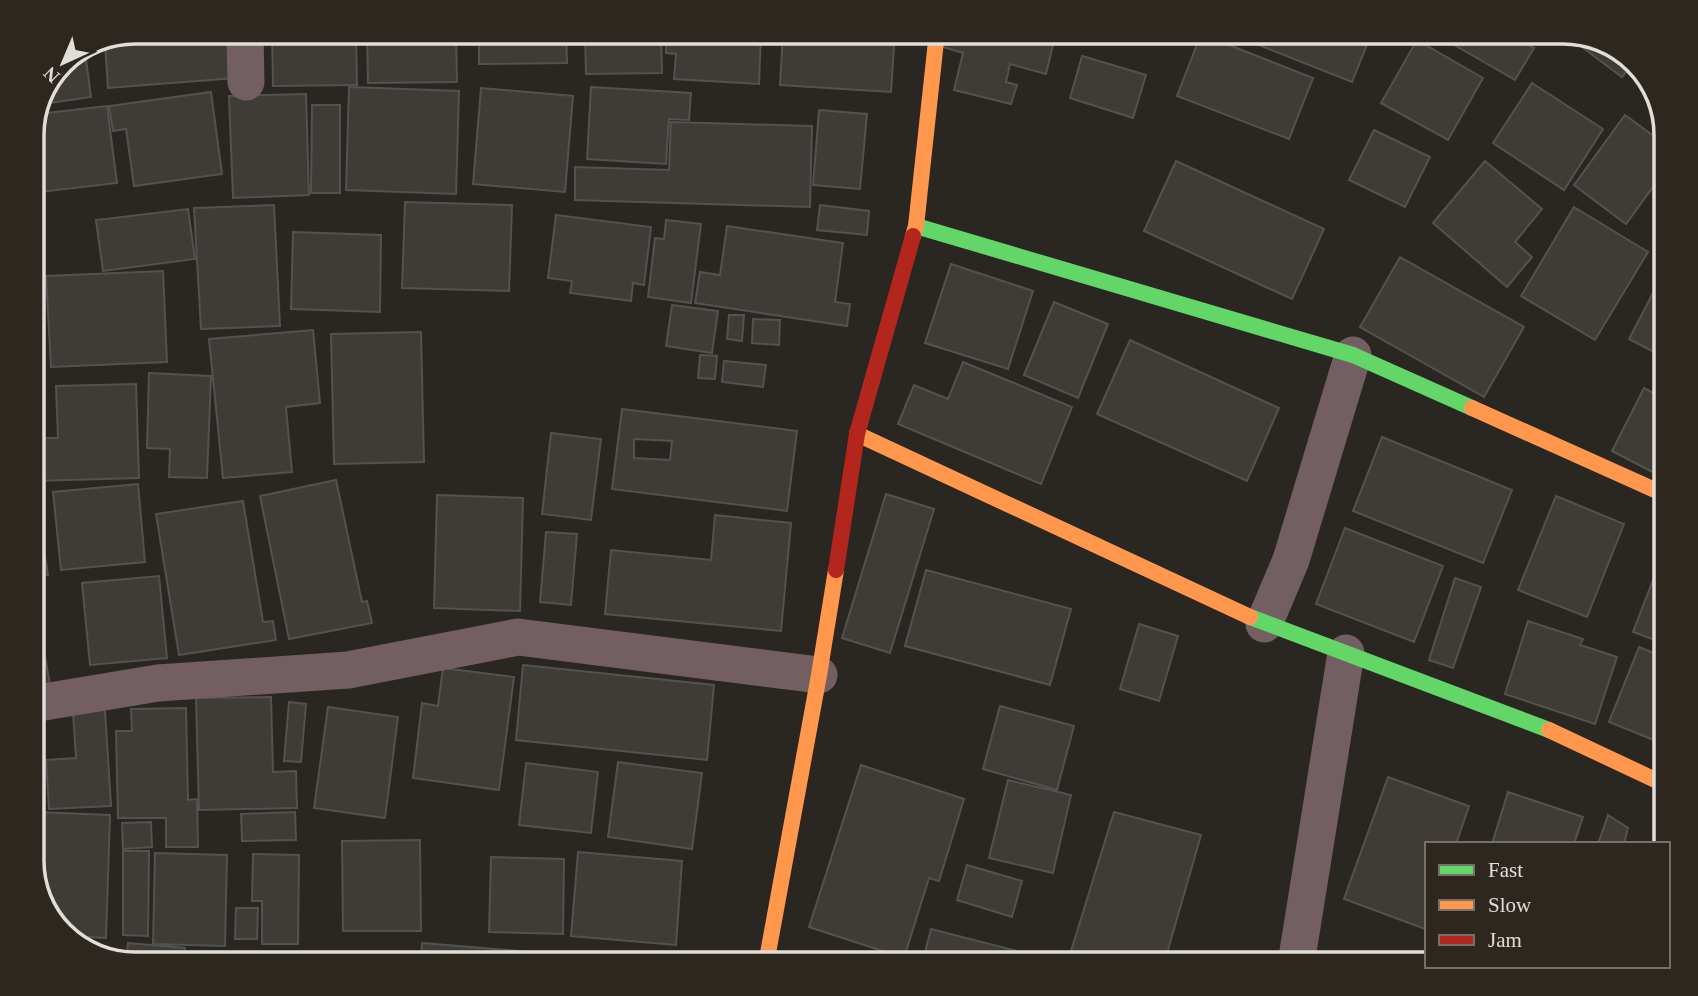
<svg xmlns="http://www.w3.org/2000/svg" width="1698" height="996" viewBox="0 0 1698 996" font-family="Georgia,serif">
	<rect width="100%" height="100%" fill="#2a2722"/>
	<path fill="#3f3c38" stroke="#54524e" stroke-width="2" fill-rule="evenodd" d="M 135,32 L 231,32 L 235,78 L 108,88 L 105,44 Z
		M 272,32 L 356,32 L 357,85 L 273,86 Z
		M 367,32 L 456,32 L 457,82 L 368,83 Z
		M 479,32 L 566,32 L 567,63 L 479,64 Z
		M 585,32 L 661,32 L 662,73 L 586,74 Z
		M 667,32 L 761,32 L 759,84 L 674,79 L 676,54 L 666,53 Z
		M 783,32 L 895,32 L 891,92 L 780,85 Z
		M 943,32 L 1056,32 L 1046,74 L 1010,64 L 1006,82 L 1017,85 L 1011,104 L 954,90 L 963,53 L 940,46 Z
		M 1226,32 L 1372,32 L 1352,82 Z
		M 1432,32 L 1505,32 L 1534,48 L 1515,80 Z
		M 1562,32 L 1615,46 L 1633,63 L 1622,77 Z
		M 1201,34 L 1313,78 L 1289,139 L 1177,96 Z
		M 1417,40 L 1483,78 L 1448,140 L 1381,103 Z
		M 85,52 L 91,97 L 43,104 L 62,61 Z
		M 1082,56 L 1146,75 L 1133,118 L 1070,98 Z
		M 1532,83 L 1603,129 L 1564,190 L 1493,143 Z
		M 349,87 L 459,91 L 456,194 L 346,190 Z
		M 591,87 L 691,93 L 689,120 L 669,119 L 666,164 L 587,159 Z
		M 481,88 L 573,96 L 565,192 L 473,184 Z
		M 211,92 L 222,174 L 134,186 L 126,129 L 113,131 L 109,106 Z
		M 306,94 L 309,195 L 233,198 L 229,96 Z
		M 312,105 L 340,105 L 340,193 L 311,193 Z
		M 107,106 L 117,183 L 32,193 L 32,128 L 38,114 Z
		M 819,110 L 867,114 L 860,189 L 813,185 Z
		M 1625,115 L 1666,145 L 1666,169 L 1626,224 L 1574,185 Z
		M 671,122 L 812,126 L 810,207 L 575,200 L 575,167 L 669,170 Z
		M 1374,130 L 1430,157 L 1405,207 L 1349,180 Z
		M 1176,161 L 1324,229 L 1292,299 L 1144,231 Z
		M 1485,161 L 1542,209 L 1515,242 L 1532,257 L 1507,287 L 1433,223 Z
		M 405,202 L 512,205 L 509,291 L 402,288 Z
		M 274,205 L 280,326 L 201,329 L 194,208 Z
		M 820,205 L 869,211 L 867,235 L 817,230 Z
		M 1574,207 L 1648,252 L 1595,340 L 1521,296 Z
		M 188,209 L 195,259 L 103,271 L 96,220 Z
		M 556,215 L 651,227 L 644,285 L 633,283 L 631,301 L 570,293 L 572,281 L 548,278 Z
		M 666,220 L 701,224 L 691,303 L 648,297 L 655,238 L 664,239 Z
		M 727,226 L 843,243 L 835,302 L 850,304 L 847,326 L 695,303 L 700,272 L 720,275 Z
		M 293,232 L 381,235 L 380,312 L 291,309 Z
		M 1400,257 L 1524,327 L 1484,397 L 1360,327 Z
		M 951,264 L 1033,291 L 1008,369 L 925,343 Z
		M 1666,268 L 1666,358 L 1629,339 Z
		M 163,271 L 167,362 L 51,367 L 46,276 Z
		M 1054,302 L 1108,324 L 1078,398 L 1024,375 Z
		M 672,305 L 718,311 L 712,353 L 666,346 Z
		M 729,315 L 744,315 L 742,341 L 727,339 Z
		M 753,319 L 780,320 L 779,345 L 752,343 Z
		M 313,330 L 320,403 L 286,407 L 292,472 L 223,478 L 209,339 Z
		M 421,332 L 424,462 L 334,464 L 331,334 Z
		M 1130,340 L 1279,408 L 1247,481 L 1097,414 Z
		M 700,355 L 717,356 L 715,379 L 698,378 Z
		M 724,361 L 766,365 L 763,387 L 722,382 Z
		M 963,362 L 1072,407 L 1041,484 L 898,424 L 914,385 L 948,399 Z
		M 149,373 L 211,376 L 207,478 L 169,477 L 170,449 L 147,448 Z
		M 136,384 L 139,478 L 32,481 L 32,386 L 34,438 L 58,438 L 56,386 Z
		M 1644,388 L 1666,400 L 1666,479 L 1612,451 Z
		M 622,409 L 797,431 L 787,511 L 612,489 ZM 634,439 L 672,441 L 670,460 L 634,458 Z
		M 551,433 L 601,439 L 591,520 L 542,514 Z
		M 1382,437 L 1512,490 L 1483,563 L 1353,511 Z
		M 336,480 L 362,602 L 367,601 L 372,623 L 289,639 L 260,496 Z
		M 138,484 L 145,562 L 61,570 L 53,492 Z
		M 886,494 L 934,509 L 890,653 L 842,638 Z
		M 437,495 L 523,498 L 520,611 L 434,608 Z
		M 1556,496 L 1624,524 L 1587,617 L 1518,590 Z
		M 243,501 L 263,622 L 273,621 L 276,640 L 179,655 L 156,514 Z
		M 715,515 L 791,523 L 781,631 L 605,614 L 611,550 L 711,560 Z
		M 1345,528 L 1443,566 L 1414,642 L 1316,604 Z
		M 546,532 L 577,534 L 571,605 L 540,602 Z
		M 43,543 L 48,575 L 32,578 L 32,544 Z
		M 1666,546 L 1666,644 L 1633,632 Z
		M 926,570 L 1071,609 L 1050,685 L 905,646 Z
		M 159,576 L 167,658 L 90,665 L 82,583 Z
		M 1455,578 L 1481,587 L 1453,668 L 1429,660 Z
		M 32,583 L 51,690 L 32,693 Z
		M 1528,621 L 1583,639 L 1580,645 L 1617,657 L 1595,724 L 1505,694 Z
		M 1139,624 L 1178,636 L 1159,701 L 1120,689 Z
		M 1639,647 L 1666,658 L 1666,745 L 1609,722 Z
		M 523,665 L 714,685 L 707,760 L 516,740 Z
		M 443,668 L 514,677 L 499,790 L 413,778 L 422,703 L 438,706 Z
		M 271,697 L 273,772 L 296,771 L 297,808 L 199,810 L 196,698 Z
		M 289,702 L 306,704 L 301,762 L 284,761 Z
		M 1000,706 L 1074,726 L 1057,790 L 983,769 Z
		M 328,707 L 398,717 L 385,818 L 314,808 Z
		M 186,708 L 188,800 L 197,799 L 198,847 L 166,847 L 166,818 L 118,818 L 116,731 L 132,731 L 131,709 Z
		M 105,710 L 111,806 L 49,809 L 46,760 L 76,758 L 73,712 Z
		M 618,762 L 702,773 L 692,849 L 608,837 Z
		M 526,763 L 598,772 L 591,833 L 519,825 Z
		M 861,765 L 964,799 L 939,881 L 929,878 L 904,958 L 809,927 Z
		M 1388,777 L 1469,806 L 1456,844 L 1427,844 L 1427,924 L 1425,929 L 1344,899 Z
		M 1008,780 L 1071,795 L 1053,873 L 989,858 Z
		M 1508,792 L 1583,817 L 1574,844 L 1492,844 Z
		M 35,812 L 110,815 L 106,938 L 68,936 L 46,913 L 33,872 Z
		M 295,812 L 296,840 L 242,841 L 241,814 Z
		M 1114,812 L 1201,835 L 1164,964 L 1067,964 Z
		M 1608,815 L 1628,828 L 1624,844 L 1598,844 Z
		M 151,822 L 152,847 L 123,849 L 122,823 Z
		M 420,840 L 421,931 L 343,931 L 342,841 Z
		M 123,851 L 149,851 L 148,936 L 123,935 Z
		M 578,852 L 682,861 L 676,945 L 571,936 Z
		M 155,853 L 227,855 L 225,946 L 153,944 Z
		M 253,854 L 299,855 L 298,944 L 262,944 L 262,901 L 252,901 Z
		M 491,857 L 564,859 L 563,934 L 489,932 Z
		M 967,865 L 1022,881 L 1012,917 L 957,900 Z
		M 236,908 L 258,908 L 257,939 L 235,939 Z
		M 931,929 L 1033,955 L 1030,964 L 922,964 Z
		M 128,943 L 185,948 L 184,959 L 127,953 Z
		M 422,943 L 544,953 L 543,964 L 421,964 Z
		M 597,953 L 697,954 L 697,964 L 597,964 Z
		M 120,955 L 183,963 L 183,964 L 135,964 L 119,960 Z"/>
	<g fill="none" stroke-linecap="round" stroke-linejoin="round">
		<path stroke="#735f62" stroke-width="37" d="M 245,32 L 246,82
			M 1264,624 L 1291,560 L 1353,355
			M 32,704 L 158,683 L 348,670 L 518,637 L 819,675
			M 1296,964 L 1346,653"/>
		<path stroke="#63d668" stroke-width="16" d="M 916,226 L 1353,355 L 1472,408
			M 1250,617 L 1549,730"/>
		<path stroke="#ff974d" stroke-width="16" d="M 913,236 L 916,226 L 937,32
			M 1472,408 L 1666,495
			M 857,434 L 1250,617
			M 1549,730 L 1666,785
			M 766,964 L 819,675 L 836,570"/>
		<path stroke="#b3261e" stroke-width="16" d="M 836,570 L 857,434 L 913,236"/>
	</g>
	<path d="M0 0H1698V996H0ZM135 44H1563A91 91 0 0 1 1654 135V861A91 91 0 0 1 1563 952H135A91 91 0 0 1 44 861V135A91 91 0 0 1 135 44Z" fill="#2e271f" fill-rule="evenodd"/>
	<path fill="none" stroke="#e1ddd8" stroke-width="3.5" d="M135 44H1563A91 91 0 0 1 1654 135V861A91 91 0 0 1 1563 952H135A91 91 0 0 1 44 861V135A91 91 0 0 1 135 44Z"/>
	<rect x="1425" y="842" width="245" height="126" fill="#2e271f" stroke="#767069" stroke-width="2"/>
	<rect x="1439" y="865" width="35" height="10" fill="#63d668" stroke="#767069" stroke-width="2"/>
	<text x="1488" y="877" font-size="21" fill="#e1ddd8">Fast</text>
	<rect x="1439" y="900" width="35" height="10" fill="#ff974d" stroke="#767069" stroke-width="2"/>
	<text x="1488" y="912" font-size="21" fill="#e1ddd8">Slow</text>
	<rect x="1439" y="935" width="35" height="10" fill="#b3261e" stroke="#767069" stroke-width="2"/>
	<text x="1488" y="947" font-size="21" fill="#e1ddd8">Jam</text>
	<g transform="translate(63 63) rotate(224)" stroke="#2e271f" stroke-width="5" paint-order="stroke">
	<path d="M0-5L12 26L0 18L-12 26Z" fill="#e1ddd8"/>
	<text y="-10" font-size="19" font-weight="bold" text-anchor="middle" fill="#e1ddd8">N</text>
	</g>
</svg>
